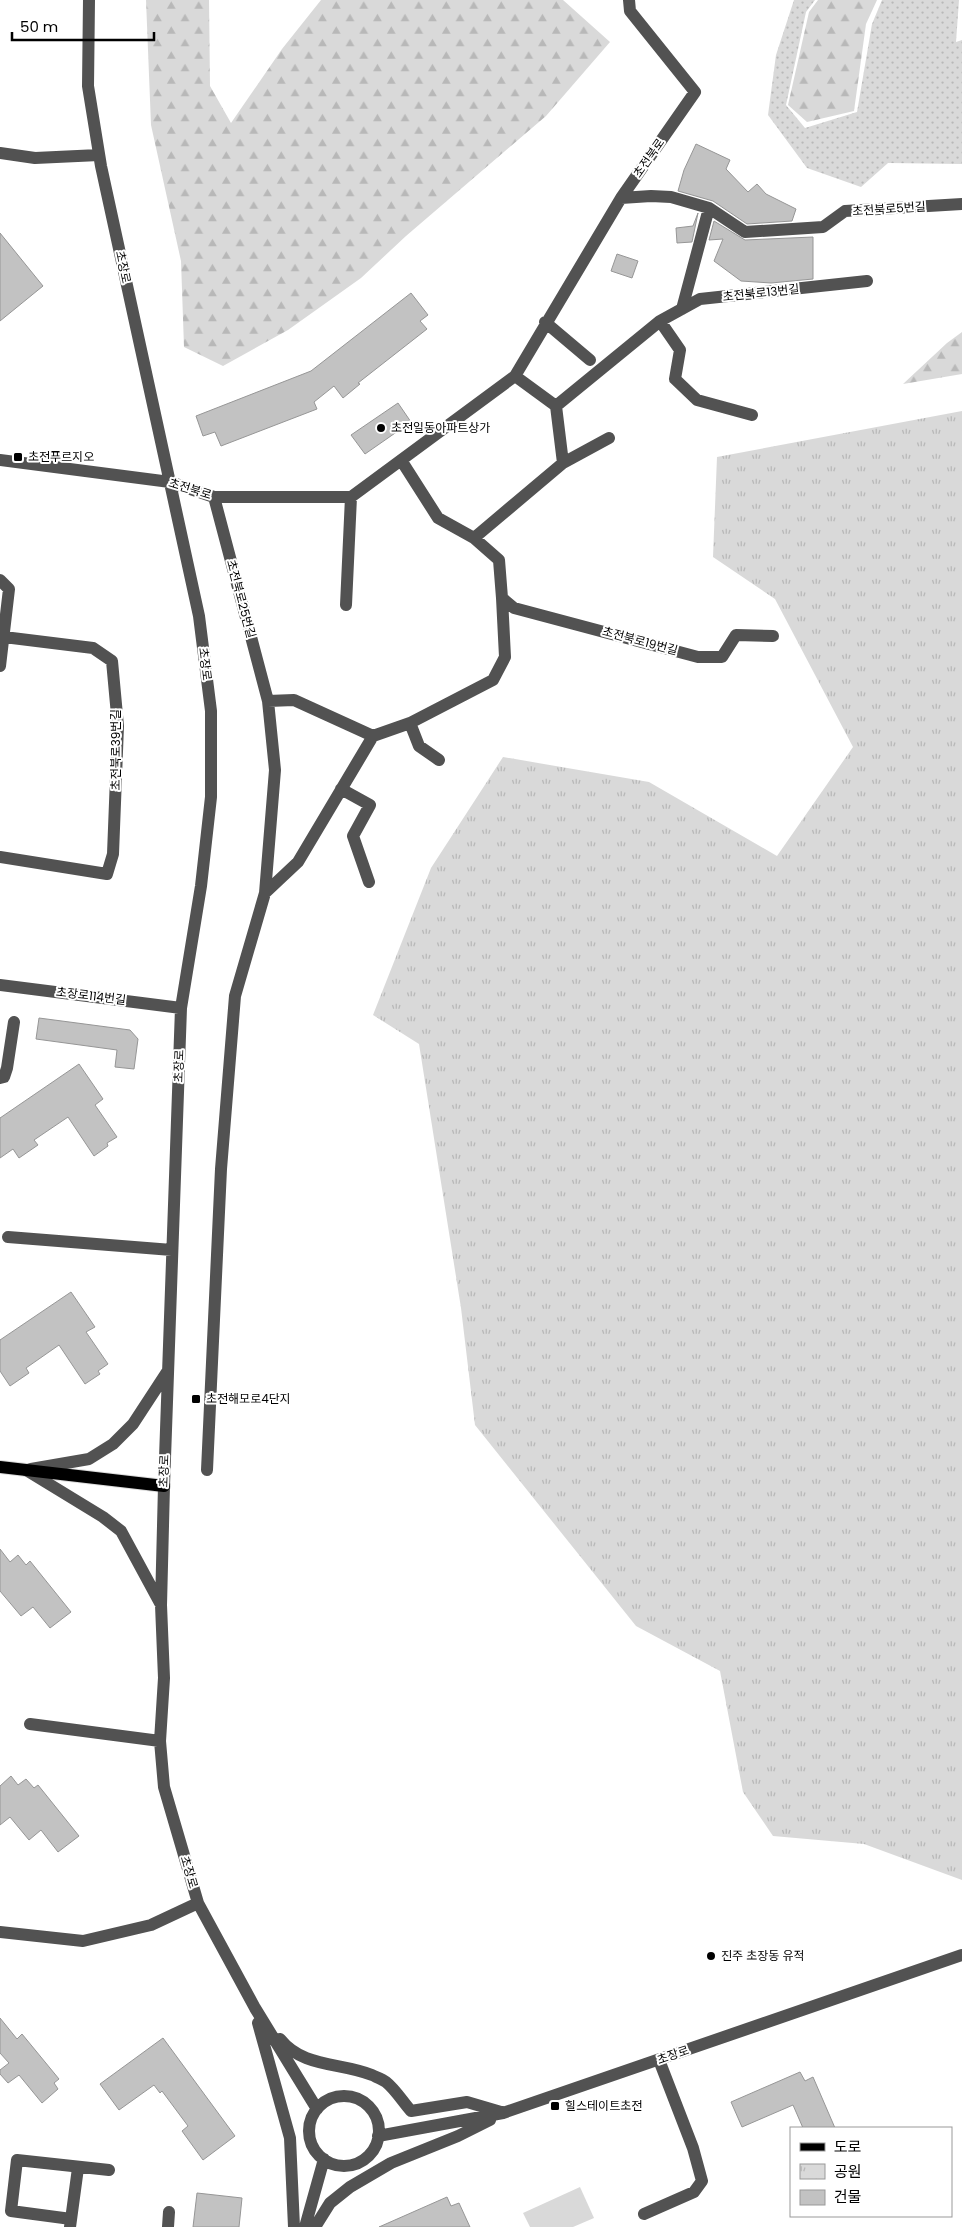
<svg xmlns="http://www.w3.org/2000/svg" width="962" height="2227" viewBox="0 0 962 2227" font-family="Poppins,'Noto Sans KR',sans-serif">
	<defs>
		<pattern id="grass-dots" width="8" height="8" patternUnits="userSpaceOnUse" patternTransform="scale(1.25)"><rect width="8" height="8" fill="#d9d9d9"/><path d="M2 2h.1M6 6h.1" fill="none" stroke="#b8b8b8" stroke-width="1.8" stroke-linecap="round"/></pattern>
		<pattern id="forest-firs" width="22" height="20" patternUnits="userSpaceOnUse" patternTransform="scale(1.25)"><rect width="22" height="20" fill="#d9d9d9"/><path d="M5 1l3.5 6h-7zM16 11l3.5 6h-7z" fill="#b8b8b8"/></pattern>
		<pattern id="park-tufts" width="24" height="20" patternUnits="userSpaceOnUse" patternTransform="scale(1.25)"><rect width="24" height="20" fill="#d9d9d9"/><path d="M3 7l-1-3M5 7V3M7 7l1-3M15 17l-1-3M17 17v-4M19 17l1-3" fill="none" stroke="#b8b8b8"/></pattern>
	</defs>
	<rect width="100%" height="100%" fill="#fff"/>
	<path fill="url(#grass-dots)" d="M 794,0 L 815,0 L 806,12 L 786,105 L 805,128 L 857,112 L 872,24 L 882,0 L 959,0 L 956,42 L 962,40 L 962,164 L 888,163 L 861,187 L 807,168 L 768,115 L 776,55 Z"/>
	<path fill="url(#forest-firs)" d="M 146,0 L 209,0 L 210,86 L 231,123 L 282,49 L 321,0 L 563,0 L 610,42 L 546,116 L 406,236 L 361,278 L 288,330 L 223,366 L 184,347 L 181,261 L 151,125 Z
		M 818,0 L 877,0 L 866,24 L 854,111 L 807,122 L 788,105 L 809,12 Z
		M 962,332 L 962,374 L 903,384 L 947,343 Z"/>
	<path fill="url(#park-tufts)" d="M 962,411 L 962,1880 L 864,1844 L 773,1836 L 743,1792 L 720,1671 L 636,1626 L 475,1425 L 461,1308 L 419,1044 L 373,1015 L 431,868 L 503,757 L 649,782 L 777,856 L 853,747 L 775,599 L 713,557 L 717,457 Z"/>
	<path fill="#d9d9d9" d="M 580,2187 L 594,2218 L 573,2227 L 530,2227 L 523,2213 Z"/>
	<path fill="#c2c2c2" stroke="#969696" d="M 696,144 L 730,160 L 726,169 L 748,192 L 757,184 L 766,194 L 796,209 L 792,221 L 747,224 L 713,201 L 678,191 L 684,170 Z
		M 698,213 L 692,242 L 677,243 L 676,228 L 693,226 Z
		M 714,221 L 745,240 L 813,237 L 813,279 L 771,283 L 741,281 L 714,261 L 723,239 L 709,240 Z
		M 0,233 L 43,286 L 0,321 Z
		M 617,254 L 638,261 L 632,278 L 611,271 Z
		M 411,293 L 428,315 L 420,321 L 427,329 L 358,383 L 360,384 L 343,398 L 334,386 L 314,402 L 317,409 L 221,446 L 215,432 L 203,436 L 196,416 L 311,371 Z
		M 398,403 L 411,422 L 365,454 L 351,435 Z
		M 39,1018 L 130,1030 L 138,1039 L 134,1069 L 115,1067 L 117,1050 L 36,1039 Z
		M 79,1064 L 103,1099 L 95,1105 L 117,1137 L 107,1143 L 108,1146 L 94,1156 L 68,1117 L 34,1140 L 38,1145 L 19,1158 L 13,1149 L 0,1158 L 0,1118 Z
		M 71,1292 L 95,1327 L 86,1332 L 108,1364 L 98,1371 L 100,1374 L 85,1384 L 59,1345 L 26,1368 L 29,1373 L 10,1386 L 0,1371 L 0,1340 Z
		M 0,1549 L 10,1562 L 18,1555 L 26,1565 L 30,1561 L 71,1612 L 50,1628 L 33,1607 L 21,1616 L 0,1591 Z
		M 11,1776 L 18,1785 L 26,1779 L 34,1788 L 38,1785 L 79,1836 L 58,1852 L 41,1830 L 29,1840 L 10,1817 L 0,1825 L 0,1786 Z
		M 0,2018 L 17,2039 L 22,2034 L 59,2079 L 54,2083 L 58,2089 L 42,2103 L 19,2075 L 8,2083 L 0,2074 L 0,2070 L 9,2063 L 0,2053 Z
		M 163,2038 L 235,2136 L 203,2160 L 182,2131 L 188,2126 L 162,2091 L 160,2093 L 154,2085 L 119,2110 L 100,2084 Z
		M 800,2072 L 805,2081 L 813,2077 L 835,2128 L 803,2128 L 793,2105 L 742,2127 L 731,2102 Z
		M 197,2193 L 242,2198 L 239,2227 L 193,2227 Z
		M 447,2197 L 451,2206 L 459,2203 L 470,2227 L 379,2227 Z"/>
	<g fill="none" stroke-linecap="round" stroke-linejoin="round">
		<g stroke="#dbdbdb" stroke-width="14">
			<path id="major" d="M 0,1467 L 164,1486"/>
		</g>
		<path stroke="#525252" stroke-width="12" d="M 89,0 L 88,86 L 101,166 L 199,616 L 211,711 L 211,797 L 201,886 L 181,1008 L 164,1486 L 161,1605 L 164,1678 L 160,1741 L 164,1787 L 198,1903 L 255,2008 L 317,2109
			M 0,153 L 35,158 L 99,155
			M 621,198 L 651,196 L 671,197 L 709,208 L 745,232 L 823,227 L 845,211 L 962,204
			M 682,309 L 709,208
			M 660,321 L 680,350 L 675,379 L 697,400 L 752,415
			M 545,322 L 590,360
			M 515,376 L 556,406 L 660,321 L 700,299 L 867,281
			M 556,406 L 563,463
			M 0,460 L 170,482 L 214,497 L 351,497 L 515,376 L 621,198 L 695,92 L 630,11 L 629,0
			M 401,460 L 438,518 L 474,538 L 499,560 L 502,598 L 514,608 L 698,657 L 722,657 L 736,635 L 773,636
			M 474,538 L 563,463 L 609,438
			M 0,580 L 9,589 L 0,666
			M 346,605 L 351,497
			M 268,701 L 294,700 L 373,736
			M 410,723 L 419,746 L 439,760
			M 341,789 L 370,805 L 353,836 L 369,882
			M 0,857 L 107,874 L 113,854 L 118,726 L 112,661 L 93,648 L 4,637
			M 265,893 L 298,862 L 373,736 L 410,723 L 493,680 L 505,657 L 502,598
			M 0,985 L 181,1008
			M 0,1078 L 4,1077 L 7,1068 L 14,1022
			M 8,1237 L 172,1250
			M 31,1469 L 89,1459 L 113,1444 L 133,1424 L 167,1372
			M 26,1470 L 103,1517 L 121,1531 L 160,1603
			M 207,1470 L 221,1169 L 235,996 L 265,893 L 275,770 L 268,701 L 214,497
			M 30,1724 L 160,1741
			M 0,1932 L 83,1941 L 151,1925 L 198,1903
			M 258,2023 L 290,2138 L 294,2227
			M 280,2039 C 303,2068 340,2062 372,2075 C 376,2077 382,2079 386,2082 C 395,2089 403,2102 411,2111 L 467,2102 L 501,2112
			M309 2131a35 35 0 1 1 70 0a35 35 0 1 1-70 0Z
			M 378,2136 L 503,2113 L 962,1955
			M 644,2214 L 694,2192 L 702,2181 L 693,2148 L 659,2060
			M 71,2219 L 11,2211 L 17,2160 L 109,2170
			M 70,2227 L 78,2168
			M 168,2227 L 169,2212
			M 305,2227 L 324,2159
			M 315,2227 L 330,2203 L 350,2187 L 391,2163 L 458,2136 L 490,2120"/>
		<use href="#major" stroke="#000" stroke-width="12"/>
	</g>
	<g fill="#000" stroke="#fff" stroke-width="2">
		<circle cx="381" cy="428" r="5"/>
		<rect x="13" y="452" width="10" height="10" rx="2.5"/>
		<rect x="191" y="1394" width="10" height="10" rx="2.5"/>
		<circle cx="711" cy="1956" r="5"/>
		<rect x="550" y="2101" width="10" height="10" rx="2.5"/>
	</g>
	<g text-anchor="middle" stroke-width="4" stroke-linejoin="round" paint-order="stroke">
		<g font-size="12" fill="#000" stroke="#fff">
			<text transform="translate(649 158) rotate(-55)" y="4">초전북로</text>
			<text transform="translate(889 209) rotate(-4)" y="4">초전북로5번길</text>
			<text transform="translate(123 267) rotate(78)" y="4">초장로</text>
			<text transform="translate(761 293) rotate(-6)" y="4">초전북로13번길</text>
			<text transform="translate(190 489) rotate(17)" y="4">초전북로</text>
			<text transform="translate(241 599) rotate(75)" y="4">초전북로25번길</text>
			<text transform="translate(640 641) rotate(15)" y="4">초전북로19번길</text>
			<text transform="translate(205 664) rotate(83)" y="4">초장로</text>
			<text transform="translate(116 750) rotate(-90)" y="4">초전북로39번길</text>
			<text transform="translate(91 996) rotate(7)" y="4">초장로114번길</text>
			<text transform="translate(179 1066) rotate(-88)" y="4">초장로</text>
			<text transform="translate(164 1471) rotate(-88)" y="4">초장로</text>
			<text transform="translate(189 1872) rotate(74)" y="4">초장로</text>
			<text transform="translate(673 2055) rotate(-19)" y="4">초장로</text>
		</g>
		<g font-size="12" fill="#000" stroke="#fff" text-anchor="start">
			<text x="391" y="432">초전일동아파트상가</text>
			<text x="28" y="461">초전푸르지오</text>
			<text x="206" y="1403">초전해모로4단지</text>
			<text x="721" y="1960">진주 초장동 유적</text>
			<text x="565" y="2110">힐스테이트초전</text>
		</g>
	</g>
	<rect x="790" y="2127" width="162" height="90" fill="#ffffff" stroke="#999999"/>
	<rect x="800" y="2143" width="25" height="8" fill="#000000" stroke="#999999"/>
	<text x="834" y="2152" font-size="15" fill="#000000">도로</text>
	<rect x="800" y="2164" width="25" height="15" fill="url(#park-tufts)" stroke="#999999"/>
	<text x="834" y="2177" font-size="15" fill="#000000">공원</text>
	<rect x="800" y="2190" width="25" height="15" fill="#c2c2c2" stroke="#999999"/>
	<text x="834" y="2202" font-size="15" fill="#000000">건물</text>
	<path d="M12 32v8h142v-8" fill="none" stroke="#000000" stroke-width="2.5"/>
	<text x="20" y="32" font-size="15" fill="#000000" stroke="#ffffff" stroke-width="4" paint-order="stroke">50 m</text>
</svg>
